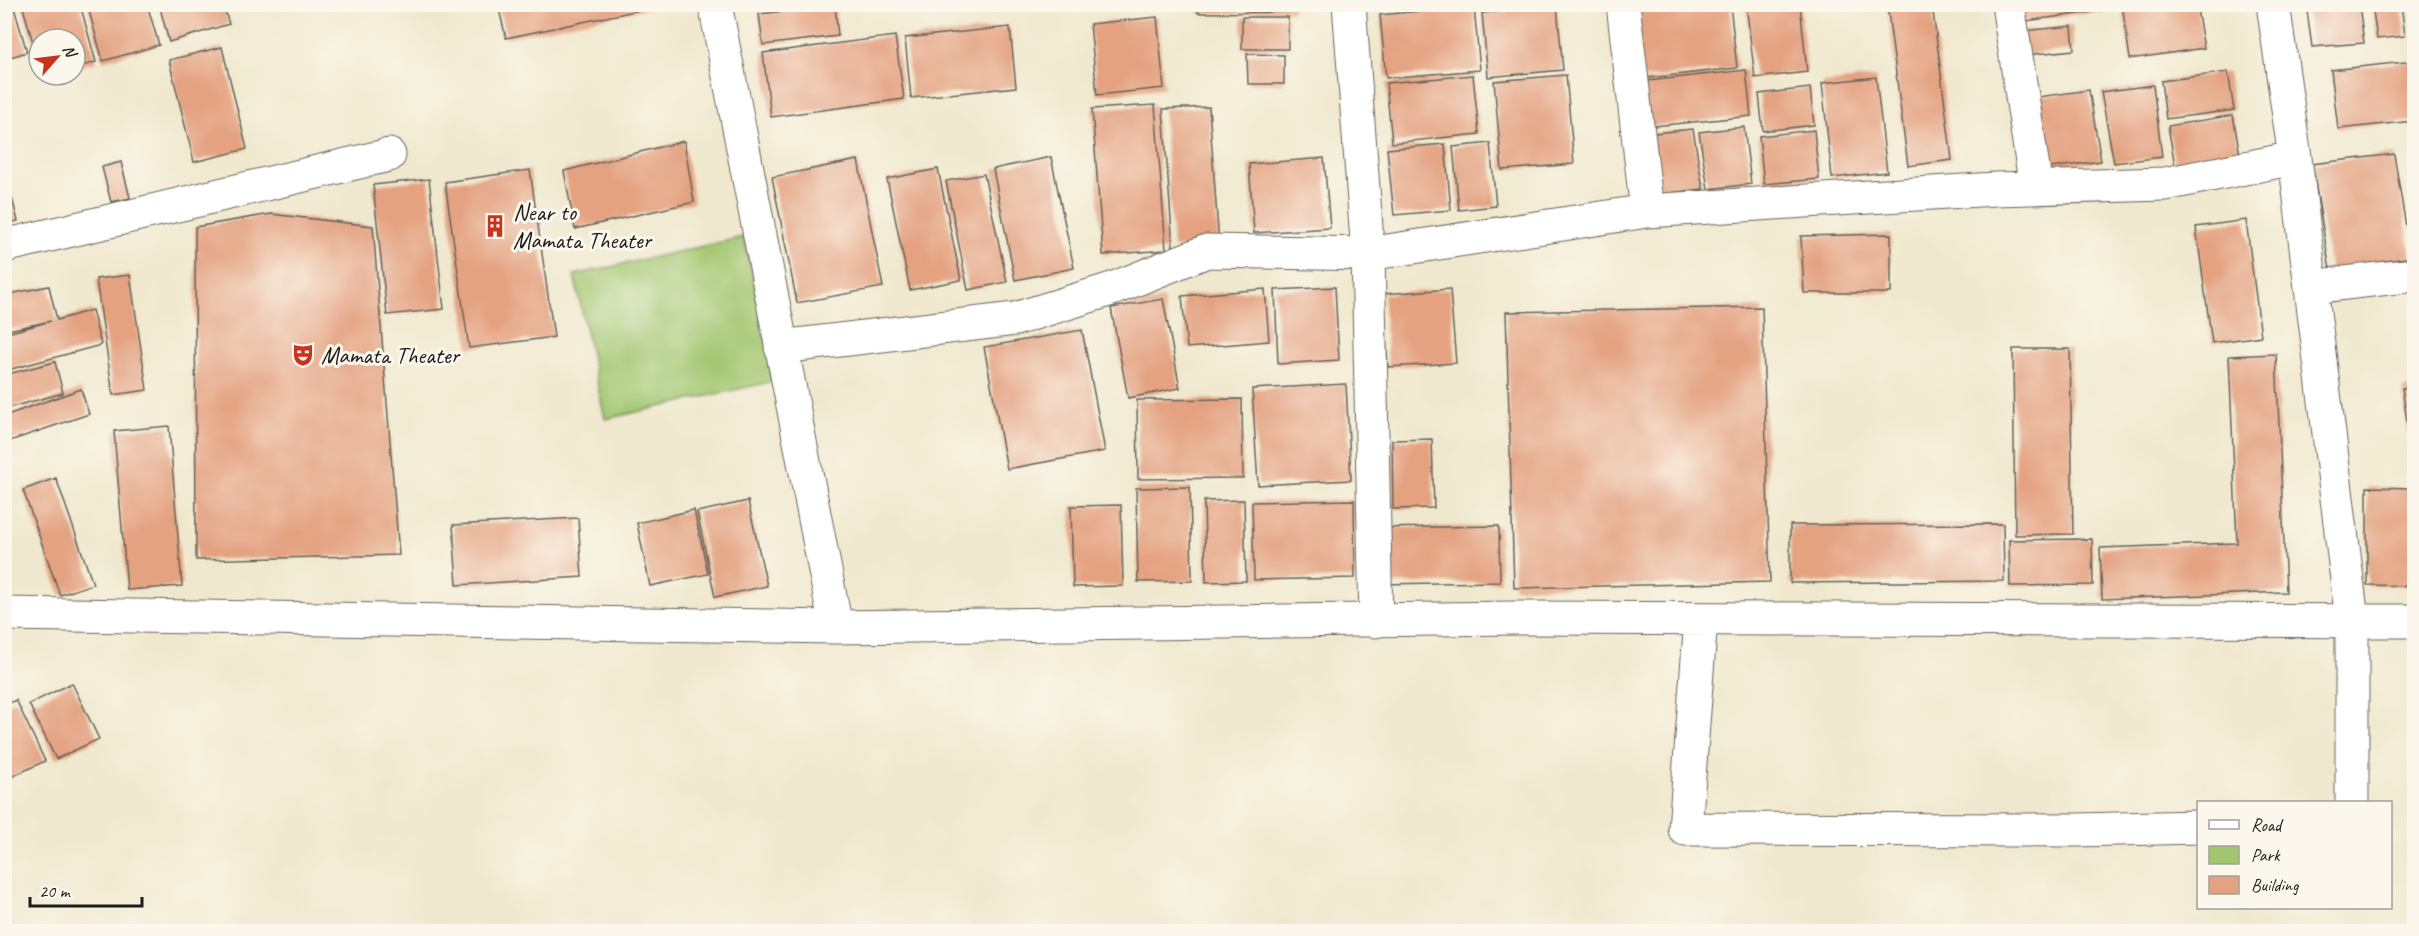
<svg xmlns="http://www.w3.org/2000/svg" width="2419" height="936" viewBox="0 0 2419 936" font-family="Caveat,sans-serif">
	<rect width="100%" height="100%" fill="#fbf7ec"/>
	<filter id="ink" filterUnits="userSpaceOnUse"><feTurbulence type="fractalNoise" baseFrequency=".0167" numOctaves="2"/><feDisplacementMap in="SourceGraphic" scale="12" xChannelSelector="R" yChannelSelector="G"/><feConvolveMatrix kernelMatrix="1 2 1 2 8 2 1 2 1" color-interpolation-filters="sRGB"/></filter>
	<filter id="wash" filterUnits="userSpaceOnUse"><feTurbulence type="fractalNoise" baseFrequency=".008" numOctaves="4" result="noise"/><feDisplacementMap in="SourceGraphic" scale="24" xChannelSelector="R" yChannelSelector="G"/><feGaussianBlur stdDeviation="1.35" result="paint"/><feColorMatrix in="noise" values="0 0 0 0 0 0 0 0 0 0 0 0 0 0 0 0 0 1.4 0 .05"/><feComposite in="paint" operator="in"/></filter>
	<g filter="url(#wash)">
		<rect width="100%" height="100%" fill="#f0e8ce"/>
		<path fill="#a2c66f" stroke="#5f7146" stroke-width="1.5" d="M 744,237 L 775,381 L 605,419 L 574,275 Z"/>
		<g id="blocks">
			<path fill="#e4a281" d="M 4,4 L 13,4 L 27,52 L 4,59 Z
				M 22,4 L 80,4 L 96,62 L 75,68 L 75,39 L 39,39 L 38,60 Z
				M 87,4 L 147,4 L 159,45 L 103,61 Z
				M 159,4 L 223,4 L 229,24 L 169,42 Z
				M 741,4 L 782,4 L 782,6 L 742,10 Z
				M 1198,4 L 1293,4 L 1293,12 L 1198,13 Z
				M 1629,4 L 1730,4 L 1737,68 L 1640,79 Z
				M 1746,4 L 1800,4 L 1807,72 L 1755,78 Z
				M 1887,4 L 1932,4 L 1952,160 L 1908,166 Z
				M 2015,4 L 2099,4 L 2100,11 L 2018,22 Z
				M 2122,4 L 2196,4 L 2204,48 L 2130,59 Z
				M 2306,4 L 2359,4 L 2364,43 L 2312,47 Z
				M 2372,4 L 2401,4 L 2405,36 L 2377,39 Z
				M 498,5 L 659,5 L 659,6 L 506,38 Z
				M 835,6 L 838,36 L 763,45 L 759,14 Z
				M 1474,6 L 1480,70 L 1386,78 L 1380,15 Z
				M 1557,6 L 1563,70 L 1488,77 L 1482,13 Z
				M 1157,17 L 1164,88 L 1097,95 L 1090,24 Z
				M 1242,17 L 1288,17 L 1288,49 L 1242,49 Z
				M 2072,26 L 2074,50 L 2016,56 L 2013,32 Z
				M 1010,27 L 1016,87 L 911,98 L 905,38 Z
				M 895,36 L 904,99 L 771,117 L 763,53 Z
				M 222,47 L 247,149 L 194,162 L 169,60 Z
				M 1247,54 L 1284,55 L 1284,84 L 1248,84 Z
				M 2414,61 L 2414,121 L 2338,129 L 2331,70 Z
				M 1746,70 L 1751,116 L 1645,127 L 1639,82 Z
				M 2228,72 L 2234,110 L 2166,119 L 2161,81 Z
				M 1473,75 L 1479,134 L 1392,143 L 1386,83 Z
				M 1566,75 L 1574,164 L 1502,170 L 1494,81 Z
				M 1876,77 L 1887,172 L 1832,178 L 1822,83 Z
				M 2153,85 L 2162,157 L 2114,163 L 2101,92 Z
				M 1810,88 L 1814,125 L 1763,131 L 1759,94 Z
				M 2089,90 L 2101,161 L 2036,170 L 2024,99 Z
				M 1155,105 L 1166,250 L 1103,255 L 1092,109 Z
				M 1209,107 L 1219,245 L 1173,248 L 1163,109 Z
				M 2233,115 L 2240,155 L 2175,166 L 2168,126 Z
				M 1744,127 L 1751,184 L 1708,189 L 1699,132 Z
				M 1693,129 L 1703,189 L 1651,195 L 1645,134 Z
				M 1814,130 L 1819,179 L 1764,184 L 1759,136 Z
				M 684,141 L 694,202 L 575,229 L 564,171 Z
				M 1490,143 L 1496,206 L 1459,210 L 1453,147 Z
				M 1445,144 L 1451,210 L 1394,215 L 1387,149 Z
				M 2394,154 L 2411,257 L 2330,270 L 2312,164 Z
				M 1051,157 L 1074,268 L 1015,280 L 993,169 Z
				M 1324,158 L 1330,228 L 1254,233 L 1249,164 Z
				M 858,160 L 883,287 L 797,303 L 772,177 Z
				M 121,162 L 130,198 L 111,202 L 102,167 Z
				M 938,169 L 961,280 L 910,290 L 887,179 Z
				M 530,170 L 554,337 L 469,348 L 445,182 Z
				M 984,174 L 1007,282 L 968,290 L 946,181 Z
				M 429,179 L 444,309 L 387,315 L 373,185 Z
				M 8,183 L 18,221 L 4,224 L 4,184 Z
				M 271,214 L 373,226 L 399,555 L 196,560 L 195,227 Z
				M 2246,220 L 2261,336 L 2212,343 L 2196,227 Z
				M 1891,234 L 1891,293 L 1804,293 L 1801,236 Z
				M 130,275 L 147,390 L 113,395 L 96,279 Z
				M 49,286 L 57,320 L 92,310 L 101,345 L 4,371 L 4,334 L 51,321 L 4,331 L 4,295 Z
				M 1335,287 L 1339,360 L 1278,364 L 1275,290 Z
				M 1265,289 L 1269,341 L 1187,348 L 1182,296 Z
				M 1450,289 L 1456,363 L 1388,367 L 1383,294 Z
				M 1163,299 L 1180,388 L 1128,398 L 1111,308 Z
				M 1762,307 L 1770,582 L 1514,588 L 1506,312 Z
				M 1082,330 L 1105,451 L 1007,469 L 984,347 Z
				M 2013,349 L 2070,349 L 2073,534 L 2015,535 Z
				M 2276,354 L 2286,592 L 2102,599 L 2100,548 L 2237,543 L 2229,356 Z
				M 55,362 L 63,393 L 4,409 L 4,375 Z
				M 1346,384 L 1351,480 L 1258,485 L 1252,389 Z
				M 2414,387 L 2414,441 L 2410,442 L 2402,388 Z
				M 81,389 L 89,414 L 4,443 L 4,416 Z
				M 1242,399 L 1243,478 L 1138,479 L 1137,400 Z
				M 169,426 L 182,586 L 127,590 L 114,431 Z
				M 1432,439 L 1434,508 L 1393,509 L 1392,440 Z
				M 56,478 L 93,584 L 60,595 L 23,490 Z
				M 1190,487 L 1192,581 L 1138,582 L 1136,488 Z
				M 2367,487 L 2414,488 L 2414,586 L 2367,585 Z
				M 1244,500 L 1246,581 L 1206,582 L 1204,501 Z
				M 1354,500 L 1355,578 L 1254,580 L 1252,502 Z
				M 748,501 L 767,586 L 715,597 L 697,512 Z
				M 1121,505 L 1123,586 L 1073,587 L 1071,506 Z
				M 694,510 L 708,574 L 650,586 L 637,523 Z
				M 578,518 L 582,577 L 457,585 L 453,525 Z
				M 2003,524 L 2004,581 L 1790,583 L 1790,525 Z
				M 1499,526 L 1500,582 L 1379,584 L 1377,528 Z
				M 2092,539 L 2093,585 L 2010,586 L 2009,540 Z
				M 72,683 L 99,739 L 56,759 L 29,704 Z
				M 16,700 L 45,761 L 5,780 L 5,705 Z"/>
		</g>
	</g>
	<g filter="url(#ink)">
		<use href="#blocks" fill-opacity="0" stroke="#66635a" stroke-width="1.5"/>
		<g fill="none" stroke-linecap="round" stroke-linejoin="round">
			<g stroke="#66635a" stroke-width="35">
				<path id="minor" d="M 715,4 L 836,627
					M 1349,4 L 1368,254 L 1376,621
					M 1623,4 L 1647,211
					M 2008,4 L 2036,188
					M 2273,4 L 2295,158 L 2352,620 L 2352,802
					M 4,246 L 389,155
					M 2311,287 L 2414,275
					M 781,347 L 1015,319 L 1112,289 L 1207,251 L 1368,254 L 1647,211 L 1995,189 L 2165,184 L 2295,158
					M 4,614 L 836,627 L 1515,618 L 2414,621
					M 1701,619 L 1685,829 L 2076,830 L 2198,827"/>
			</g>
			<use href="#minor" stroke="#fff" stroke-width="33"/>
		</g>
	</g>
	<defs>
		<g id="building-bare" transform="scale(1.8)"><path d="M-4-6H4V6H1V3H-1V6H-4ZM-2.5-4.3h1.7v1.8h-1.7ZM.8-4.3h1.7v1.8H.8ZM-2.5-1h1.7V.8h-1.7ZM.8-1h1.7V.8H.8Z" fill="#c8321e" stroke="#fbf7ec" stroke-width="2.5" paint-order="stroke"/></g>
		<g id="theatre-bare" transform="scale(1.8)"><path d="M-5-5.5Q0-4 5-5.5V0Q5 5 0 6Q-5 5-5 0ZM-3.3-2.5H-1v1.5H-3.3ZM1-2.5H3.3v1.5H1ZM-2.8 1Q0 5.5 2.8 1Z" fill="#c8321e" stroke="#fbf7ec" stroke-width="2.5" paint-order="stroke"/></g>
	</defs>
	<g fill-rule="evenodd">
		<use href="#building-bare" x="495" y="226"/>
		<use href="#theatre-bare" x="303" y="355"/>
	</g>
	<g text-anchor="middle" stroke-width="6" stroke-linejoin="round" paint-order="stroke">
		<g font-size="24" fill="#1c1c1c" stroke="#fbf7ec" text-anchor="start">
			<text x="513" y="220">Near to<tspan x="513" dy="28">Mamata Theater</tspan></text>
			<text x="321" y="363">Mamata Theater</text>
		</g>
	</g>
	<rect width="2419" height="936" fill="none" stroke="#fbf7ec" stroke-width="24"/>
	<rect x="2197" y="801" width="195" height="108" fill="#fbf7ec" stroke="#a29f99" stroke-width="1.5"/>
	<rect x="2209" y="820" width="30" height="9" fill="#ffffff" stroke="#a29f99" stroke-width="1.5"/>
	<text x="2251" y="831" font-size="18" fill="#1c1c1c">Road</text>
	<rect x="2209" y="846" width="30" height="18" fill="#a2c66f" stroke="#a29f99" stroke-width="1.5"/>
	<text x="2251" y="861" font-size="18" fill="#1c1c1c">Park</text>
	<rect x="2209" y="876" width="30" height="18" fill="#e4a281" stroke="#a29f99" stroke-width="1.5"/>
	<text x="2251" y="891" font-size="18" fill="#1c1c1c">Building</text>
	<g transform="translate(57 57) rotate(62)"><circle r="28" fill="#fbf7ec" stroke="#a29f99" stroke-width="1.5"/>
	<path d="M0-4.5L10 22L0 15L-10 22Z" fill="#c8321e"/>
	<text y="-9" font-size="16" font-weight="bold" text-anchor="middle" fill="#1c1c1c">N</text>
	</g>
	<path d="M30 897v9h112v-9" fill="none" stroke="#1c1c1c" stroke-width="3"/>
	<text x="39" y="897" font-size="18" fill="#1c1c1c" stroke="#fbf7ec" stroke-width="4.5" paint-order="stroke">20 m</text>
</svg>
